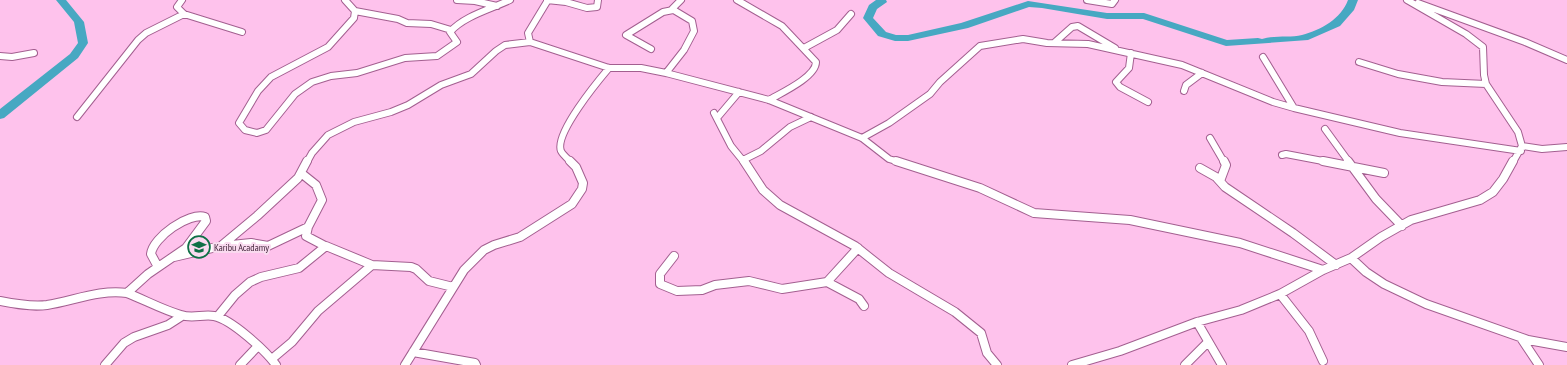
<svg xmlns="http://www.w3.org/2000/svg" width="1567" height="365" viewBox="0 0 1567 365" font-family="'PT Sans Narrow',sans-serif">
	<rect width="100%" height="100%" fill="#fec2ec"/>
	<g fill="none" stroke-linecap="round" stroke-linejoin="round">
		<path fill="#47a8c2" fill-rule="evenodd" d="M 56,0 L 66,0 L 84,22 L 88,43 L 78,58 L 4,118 L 0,119 L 0,109 L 70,54 L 78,43 L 74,22 Z
			M 876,0 L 886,0 L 887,2 L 877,9 L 873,18 L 886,32 L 896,35 L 908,35 L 961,23 L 1028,1 L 1107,13 L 1144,13 L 1227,40 L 1258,38 L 1262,39 C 1275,35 1290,38 1302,35 C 1321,30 1341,19 1348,0 L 1358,0 L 1354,10 L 1340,26 L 1308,40 L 1226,46 L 1143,19 L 1107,19 L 1042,8 L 1029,7 L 968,28 L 908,41 L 895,41 L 878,36 L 863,18 L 869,5 Z"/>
		<g stroke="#a35f90" stroke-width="8">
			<path id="street-far1" d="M 182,0 L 177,7 L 184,14 L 242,32
				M 345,0 L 355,11 L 354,18 L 328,47 L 271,77 L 258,91 L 239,123 L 245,130 L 257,133 L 266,130 L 295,94 L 312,82 L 331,76 L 357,73 L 405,58 L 437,56 L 457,42 L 450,32 C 464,16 491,9 510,0
				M 457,0 L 475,1 L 497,6
				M 547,0 L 566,2 L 587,8 L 597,7 L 598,0
				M 737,0 L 782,26 L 816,62 C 816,77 781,93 769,100
				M 1087,0 L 1112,4 L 1115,0
				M 1407,0 L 1466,34 L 1483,47 L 1484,75 L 1486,84 L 1518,132 L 1522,146 L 1513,162
				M 1418,3 L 1525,42 L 1567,60
				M 355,11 L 398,19 L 407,23 L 431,24 L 451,30
				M 530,42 L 528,33 L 548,0
				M 1054,43 L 1072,27 L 1078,26 L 1115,48
				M 804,48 L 837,30 L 851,14
				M 651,49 L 626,35 L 663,12 L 673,10
				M 1131,53 L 1129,68 L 1116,82 L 1120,87 L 1148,102
				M 0,56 L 12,57 L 34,53
				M 1263,57 L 1294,108 L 1400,133 L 1521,151
				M 1359,62 L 1398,74 L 1442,82 L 1486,84
				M 666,73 L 684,50 L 694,31 L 692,21 L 672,9 L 681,0
				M 1184,91 L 1186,85 L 1202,73
				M 714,113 L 731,146 L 744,162
				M 77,117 L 138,40 L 146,33 L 184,14
				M 717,118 L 739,92
				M 1325,129 L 1349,162
				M 862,138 L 889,123 L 930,94 L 940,82 L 980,46 L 1023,39 L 1047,43 L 1088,44 L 1182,65 L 1273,102 L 1294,108
				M 1210,138 L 1224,162
				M 1522,146 L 1542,149 L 1567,147
				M 1282,155 L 1286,154 L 1328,162
				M 743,160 L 761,151 L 790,127 L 811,117
				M 307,162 L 312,153 L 328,135 L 354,122 L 391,112 L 408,105 L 441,85 L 471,74 L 496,51 L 505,45 L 530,42 L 609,68 L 641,68 L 666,73 L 769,100 L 862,138 L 889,159 L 899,162
				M 571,162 C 568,159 563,155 561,151 C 554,134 598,81 609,68"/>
		</g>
		<g stroke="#a35f90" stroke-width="10">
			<path id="street" d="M 744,161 L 763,190 L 780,205 L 855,246 L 889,273 L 955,312 L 981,333 L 987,353 L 997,365
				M 896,161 L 980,188 L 1034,213 L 1130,220 L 1240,243 L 1323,270
				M 1323,161 L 1384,173
				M 1348,161 L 1376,199 L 1402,226
				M 1200,168 L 1216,177 L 1225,187 L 1293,233 L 1336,265
				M 1220,181 L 1226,165 L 1224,161
				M 308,227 L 306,236 L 325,246
				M 222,246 L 251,243 L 268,246 L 308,227 L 322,200 L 316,185 L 301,173
				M 674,256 L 660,274 L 660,284 L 677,291 L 702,290 L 715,285 L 749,281 L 782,289 L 827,282 L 858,248
				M 174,257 L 221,246 L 257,216 L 298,178 L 307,161
				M 1351,258 L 1366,272 L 1384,284 L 1426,304 L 1528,340 L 1567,347
				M 827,282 L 859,299 L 864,306
				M 127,293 L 148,274 L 186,248 L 206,221 L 205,217 C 189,212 153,237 151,254 L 158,267
				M 1280,294 L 1309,331 L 1323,361
				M 0,301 C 15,304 31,307 47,305 C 73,301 100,289 127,293 C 145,300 163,310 181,315 C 192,319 203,314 214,316 C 231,319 266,351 276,365
				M 218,316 L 235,295 L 250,282 L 261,277 L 299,268 L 326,246 L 372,265
				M 1197,322 L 1222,365
				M 1521,338 L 1539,365
				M 413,352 L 475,363 L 476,365
				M 273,358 L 292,342 L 318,311 L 372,265 L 411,267 L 416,269 L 429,281 L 453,287
				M 105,365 L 124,343 L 134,337 L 168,325 L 182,316
				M 240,365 L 258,346
				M 405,365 L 464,270 L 484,250 L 494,245 L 520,237 L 572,204 L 582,189 L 583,183 L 576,167 L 570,161
				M 1072,365 L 1120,351 L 1197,322 L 1241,310 L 1280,294 L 1323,270 L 1351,258 L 1381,237 L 1411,220 L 1480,200 L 1493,192 L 1503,179 L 1513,161
				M 1185,365 L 1208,342"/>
		</g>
		<use href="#street-far1" stroke="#fff" stroke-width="6"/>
		<use href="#street" stroke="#fff" stroke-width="8"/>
	</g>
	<defs>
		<g id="school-ring" transform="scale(1.15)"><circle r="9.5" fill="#f9daef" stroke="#0e7046" stroke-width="1.5"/><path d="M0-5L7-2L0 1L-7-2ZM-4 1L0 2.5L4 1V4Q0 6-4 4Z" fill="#0e7046"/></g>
	</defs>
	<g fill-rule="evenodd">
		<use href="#school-ring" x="199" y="247"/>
	</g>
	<g text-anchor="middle" stroke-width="4" stroke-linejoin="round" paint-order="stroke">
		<g font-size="10" fill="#43263b" stroke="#f9daef" text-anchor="start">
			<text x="214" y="251">Karibu Acadamy</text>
		</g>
	</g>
</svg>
